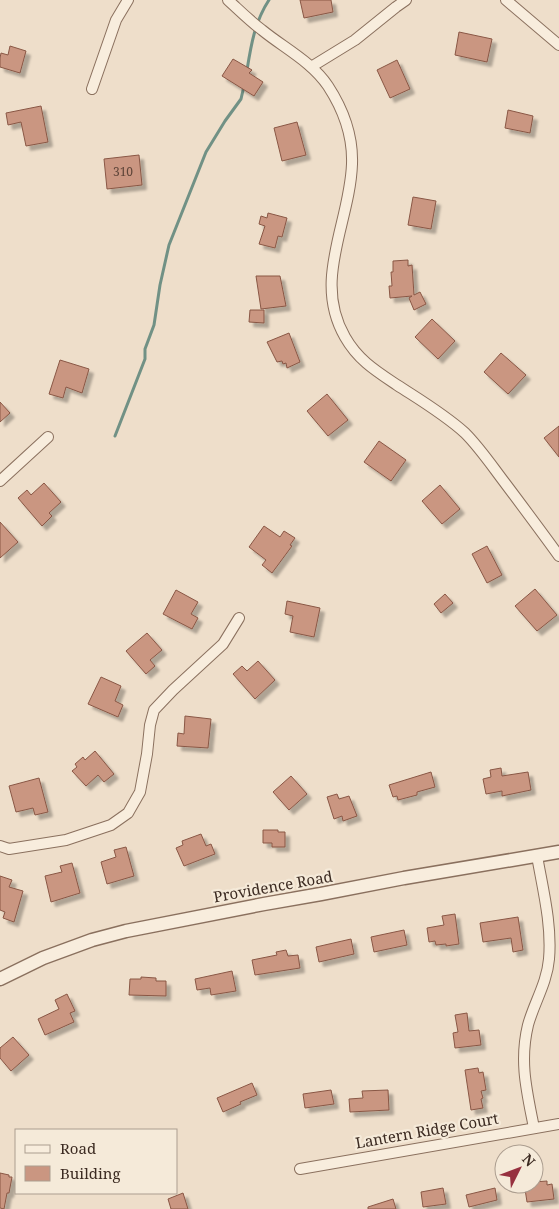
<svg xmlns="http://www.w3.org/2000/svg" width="559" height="1209" viewBox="0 0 559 1209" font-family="'Noto Serif',serif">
	<defs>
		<filter id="shadow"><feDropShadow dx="4.5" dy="4.5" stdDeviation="1" flood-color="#0004"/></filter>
	</defs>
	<rect width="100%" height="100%" fill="#eedeca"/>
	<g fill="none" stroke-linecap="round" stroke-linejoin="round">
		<path stroke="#719185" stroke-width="3" d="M 247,70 C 251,45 255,21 269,0
			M 115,436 L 145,359 L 145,349 L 154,325 L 160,285 L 169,245 L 206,152 L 225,121 L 241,99 L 244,86"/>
	</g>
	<path fill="#ca9681" stroke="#895745" filter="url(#shadow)" d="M 300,0 L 331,0 L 333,12 L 304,18 Z
		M 459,32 L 492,39 L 487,62 L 455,55 Z
		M 10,46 L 26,51 L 20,73 L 0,67 L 0,58 L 1,53 L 8,55 Z
		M 233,59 L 252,70 L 249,73 L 263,82 L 254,96 L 222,76 Z
		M 397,60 L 410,89 L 390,98 L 377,70 Z
		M 41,106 L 48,142 L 26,146 L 21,122 L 8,125 L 6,113 Z
		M 508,110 L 533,116 L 530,133 L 505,128 Z
		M 297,122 L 306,155 L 282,161 L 274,128 Z
		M 139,155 L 142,185 L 107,189 L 104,159 Z
		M 413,197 L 436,201 L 431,229 L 408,225 Z
		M 268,213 L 287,218 L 282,237 L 278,236 L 275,248 L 259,244 L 265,226 L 259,224 L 261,216 L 267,218 Z
		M 408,260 L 408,266 L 412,265 L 414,295 L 420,292 L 426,304 L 414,310 L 409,298 L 412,296 L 390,298 L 389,286 L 392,286 L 391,272 L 393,272 L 393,261 Z
		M 256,276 L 280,276 L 286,306 L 261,309 Z
		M 250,310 L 264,310 L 264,323 L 249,322 Z
		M 432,319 L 455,341 L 438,359 L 415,337 Z
		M 289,333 L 300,362 L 287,368 L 286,363 L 283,364 L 282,361 L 277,362 L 267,342 Z
		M 501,353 L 526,375 L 508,394 L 484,372 Z
		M 60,360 L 89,369 L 82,393 L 66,387 L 63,398 L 49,394 Z
		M 327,394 L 348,420 L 328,436 L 307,411 Z
		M 0,402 L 10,413 L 0,422 Z
		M 559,426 L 559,457 L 544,438 Z
		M 379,441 L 406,460 L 391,481 L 364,462 Z
		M 44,483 L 61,502 L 49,513 L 52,516 L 42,526 L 18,498 L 27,490 L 31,495 Z
		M 440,485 L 460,509 L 442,524 L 422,501 Z
		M 0,522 L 18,542 L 0,558 Z
		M 264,526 L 280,537 L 284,531 L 295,538 L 290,545 L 292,546 L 272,573 L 262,565 L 266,560 L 249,547 Z
		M 487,546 L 502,575 L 487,583 L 472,554 Z
		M 535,589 L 557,615 L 537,631 L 515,606 Z
		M 176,590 L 198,602 L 191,614 L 198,618 L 192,629 L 163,614 Z
		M 445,594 L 453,603 L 441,613 L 434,604 Z
		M 287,601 L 320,608 L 314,637 L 290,632 L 293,616 L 285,614 Z
		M 147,633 L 162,650 L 150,660 L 155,666 L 146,674 L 126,651 Z
		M 258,661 L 275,680 L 255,699 L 233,674 L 242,666 L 247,671 Z
		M 101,677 L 121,686 L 115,701 L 123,705 L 118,717 L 88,704 Z
		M 185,716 L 211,719 L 208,748 L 177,746 L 178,733 L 184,734 Z
		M 95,751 L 114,774 L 104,782 L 98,775 L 86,786 L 72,771 L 77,767 L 75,764 L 83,757 L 85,760 Z
		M 501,768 L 502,776 L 528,772 L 531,790 L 502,796 L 502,791 L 486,794 L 483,779 L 491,777 L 490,770 Z
		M 431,772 L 435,787 L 417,792 L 417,795 L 398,800 L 397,796 L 393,797 L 389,785 Z
		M 291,776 L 307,794 L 289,810 L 273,792 Z
		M 39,778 L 48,812 L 35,815 L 33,808 L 16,812 L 9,786 Z
		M 337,794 L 339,799 L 349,796 L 357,816 L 343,821 L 342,816 L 334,819 L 327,797 Z
		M 263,830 L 278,830 L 278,832 L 285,832 L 285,847 L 272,847 L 272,843 L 263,843 Z
		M 201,834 L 206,846 L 211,844 L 215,854 L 184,866 L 176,848 L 183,845 L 182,841 Z
		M 126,847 L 134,876 L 107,884 L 101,862 L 116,857 L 114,850 Z
		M 72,863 L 80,893 L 51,902 L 45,876 L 62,872 L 60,866 Z
		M 0,876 L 12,880 L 9,887 L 23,891 L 14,922 L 3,918 L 5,912 L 0,910 Z
		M 455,914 L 459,944 L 446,946 L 446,944 L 436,945 L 435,941 L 429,942 L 427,928 L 444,925 L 442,916 Z
		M 518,917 L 523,950 L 513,952 L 511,938 L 483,942 L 480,923 Z
		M 404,930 L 407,945 L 374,952 L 371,937 Z
		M 351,939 L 354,954 L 319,962 L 316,947 Z
		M 286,950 L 288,956 L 298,955 L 300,968 L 255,975 L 252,960 L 277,955 L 276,952 Z
		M 232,971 L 236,991 L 211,995 L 210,988 L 197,990 L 195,979 Z
		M 141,977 L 156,978 L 156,981 L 166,981 L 166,996 L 129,995 L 130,979 L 141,979 Z
		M 67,994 L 75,1011 L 70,1013 L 74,1022 L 45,1035 L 38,1019 L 59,1009 L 55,1000 Z
		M 467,1013 L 469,1031 L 479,1030 L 481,1045 L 455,1048 L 453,1033 L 458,1032 L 455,1015 Z
		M 13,1037 L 29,1055 L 11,1071 L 0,1058 L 0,1048 Z
		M 478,1068 L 479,1073 L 483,1072 L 486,1090 L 481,1091 L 483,1098 L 481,1099 L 483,1108 L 471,1110 L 465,1070 Z
		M 252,1083 L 257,1095 L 240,1102 L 241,1104 L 223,1112 L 217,1098 Z
		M 331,1090 L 334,1104 L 305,1108 L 303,1094 Z
		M 388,1090 L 389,1110 L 350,1112 L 349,1099 L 363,1098 L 362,1091 Z
		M 0,1173 L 9,1175 L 9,1177 L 12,1177 L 9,1193 L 7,1193 L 4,1209 L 0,1208 Z
		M 547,1181 L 547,1185 L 552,1184 L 554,1199 L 527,1202 L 525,1189 L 529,1188 L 529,1184 L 534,1184 L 534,1182 Z
		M 443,1188 L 446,1204 L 423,1207 L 421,1192 Z
		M 495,1188 L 497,1200 L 469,1207 L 466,1195 Z
		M 183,1193 L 188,1209 L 171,1209 L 168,1199 Z
		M 393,1199 L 396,1209 L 368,1209 L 368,1207 Z"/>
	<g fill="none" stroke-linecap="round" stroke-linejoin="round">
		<g stroke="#8a705e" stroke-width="12">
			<path id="minor" d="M 228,0 C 239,10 250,21 262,30 C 284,48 312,62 328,86 C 343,109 353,136 352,164 C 350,223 312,280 345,337 C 358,360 376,371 397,385 C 420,400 444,414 465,433 C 480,448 492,466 505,483 C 523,507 541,531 559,556
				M 506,0 L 559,45
				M 311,67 L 355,40 L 396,7 L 406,0
				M 92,89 L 116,20 L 128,0
				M 0,481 L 48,437
				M 0,846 L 9,849 L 66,840 L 111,825 L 128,813 L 140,792 L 147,754 L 150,725 L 154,710 L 173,690 L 223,644 L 239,618
				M 534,1128 C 527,1092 519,1062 528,1025 C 534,1003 547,983 549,959 C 552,925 543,890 537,856
				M 300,1169 L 559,1124"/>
		</g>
		<g stroke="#8a705e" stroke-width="15">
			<path id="tertiary" d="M 0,979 L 43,958 L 92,940 L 126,931 L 264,904 L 321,894 L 404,878 L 559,852"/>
		</g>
		<use href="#minor" stroke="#f8eddd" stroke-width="10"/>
		<use href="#tertiary" stroke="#f8eddd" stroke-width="12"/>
	</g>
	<g text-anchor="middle" stroke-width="4.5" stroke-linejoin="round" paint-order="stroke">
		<g font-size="12" fill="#5f4539">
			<text x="123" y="176">310</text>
		</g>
		<g font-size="15" fill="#3b2a21" stroke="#f5ead9">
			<text transform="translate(273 887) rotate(-10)" y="5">Providence Road</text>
			<text transform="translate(427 1131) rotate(-10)" y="5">Lantern Ridge Court</text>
		</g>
	</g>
	<rect x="15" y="1129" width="162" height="65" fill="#f5ead9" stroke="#ab9d8f"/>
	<rect x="25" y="1145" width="25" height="8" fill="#f8eddd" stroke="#ab9d8f"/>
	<text x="60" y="1154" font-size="15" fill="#3b2a21">Road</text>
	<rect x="25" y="1166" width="25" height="15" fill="#ca9681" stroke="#ab9d8f"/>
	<text x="60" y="1179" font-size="15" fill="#3b2a21">Building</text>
	<g transform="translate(519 1169) rotate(48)"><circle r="24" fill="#f5ead9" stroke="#ab9d8f"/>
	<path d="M0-4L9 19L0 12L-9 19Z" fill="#97303f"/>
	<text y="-8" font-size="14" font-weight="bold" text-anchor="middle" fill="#3b2a21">N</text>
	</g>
</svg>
